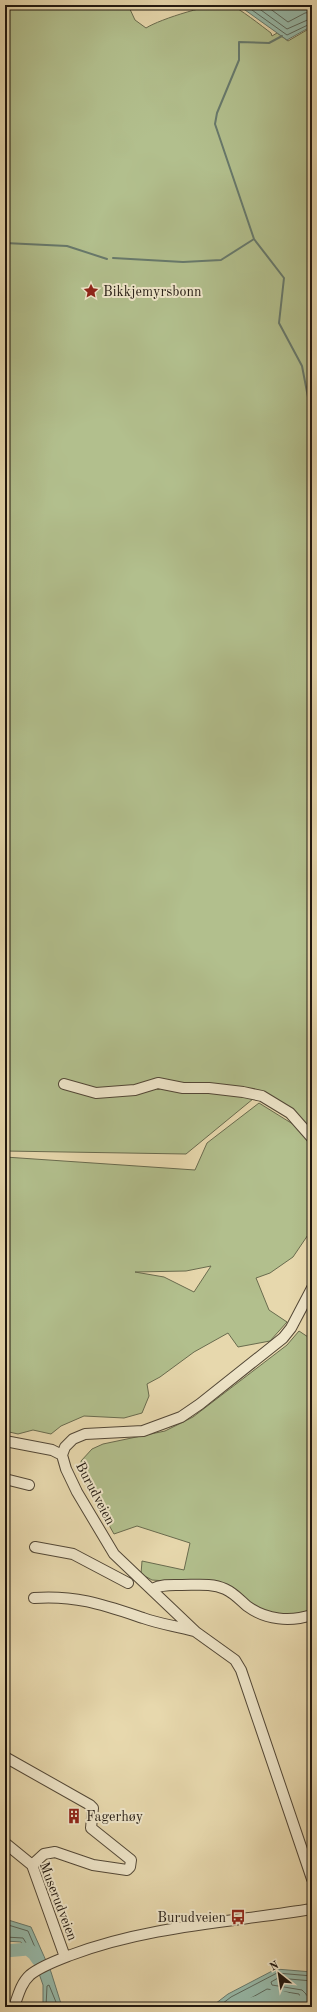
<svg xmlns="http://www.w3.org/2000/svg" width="317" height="2012" viewBox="0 0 317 2012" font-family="'Old Standard TT',serif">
	<rect width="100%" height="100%" fill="#e7d8ad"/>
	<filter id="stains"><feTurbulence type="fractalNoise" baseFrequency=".005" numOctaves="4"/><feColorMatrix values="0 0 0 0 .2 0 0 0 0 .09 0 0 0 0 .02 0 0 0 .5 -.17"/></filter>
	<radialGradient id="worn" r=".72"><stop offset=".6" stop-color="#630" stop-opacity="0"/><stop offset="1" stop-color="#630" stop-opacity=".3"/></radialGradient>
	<path fill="#b2bf8d" stroke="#696b4e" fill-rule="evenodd" d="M 5,5 L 128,5 L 135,20 L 146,28 C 160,19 214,2 230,5 C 238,7 263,27 271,33 L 272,36 L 277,33 L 288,41 L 312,27 L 312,1130 L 259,1094 L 186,1154 L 5,1151 Z
		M 259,1103 L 296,1126 L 312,1144 L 312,1229 L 293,1257 L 270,1273 L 256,1278 L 269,1310 L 287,1322 L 270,1341 L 238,1347 L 228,1333 L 194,1352 L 160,1377 L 147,1384 L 149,1396 L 142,1413 L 124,1418 L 84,1416 L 61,1426 L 51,1434 L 33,1430 L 18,1434 L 5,1431 L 5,1157 L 195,1170 L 207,1143 ZM 211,1266 L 194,1292 L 164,1277 L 135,1272 L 186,1271 Z
		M 299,1331 L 308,1337 L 309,1355 L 312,1362 L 312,1613 L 269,1617 L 222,1585 L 152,1580 L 141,1574 L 142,1561 L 184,1570 L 190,1543 L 137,1526 L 114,1534 L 83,1479 L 81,1461 L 92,1449 L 103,1444 L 165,1431 L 193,1417 L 287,1345 Z
		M 278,1983 L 312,2007 L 217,2007 Z"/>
	<path fill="#97baaa" stroke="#67796c" d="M 238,5 L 312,5 L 312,26 L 287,40 Z
		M 5,1919 L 31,1927 L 51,1972 L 62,2007 L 43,2007 L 43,1985 L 36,1965 L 21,1942 L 5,1941 Z
		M 276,1969 L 312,1972 L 312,2007 L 300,2007 L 298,1997 L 267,1993 L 243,2007 L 211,2007 L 228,1994 Z"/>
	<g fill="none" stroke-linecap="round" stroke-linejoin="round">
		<path stroke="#5c685c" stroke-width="1" d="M 245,5 L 287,35 L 312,23
			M 254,5 L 287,29 L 312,18
			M 265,5 L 288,22 L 305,13 L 312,12
			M 5,1924 L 28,1931 L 40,1959 L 36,1959 L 23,1938 L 5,1937
			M 46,2007 L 47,1986 L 49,1985 L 58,2007
			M 218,2007 L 231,1997 L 277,1973 L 312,1976
			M 242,2007 L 244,2002 L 267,1989 L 299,1994 L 304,2007
			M 309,2007 L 306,1994 L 302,1990 L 272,1985 L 271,1982 L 278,1978 L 312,1981"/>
		<path stroke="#67796c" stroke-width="2" d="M 282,36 L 269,43 L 239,42 L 239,60 L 217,113 L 215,124 L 254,239 L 284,278 L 279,323 L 302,366 L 312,418
			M 5,243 L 67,246 L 107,259
			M 113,258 L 183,262 L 221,260 L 254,239"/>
		<path stroke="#97baaa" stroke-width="13" d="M 5,1951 L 28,1949 L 34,1954 L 38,1960
			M 240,2007 L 263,2001 L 274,1995 L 296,2002 L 312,2002"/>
		<g stroke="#524736" stroke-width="12">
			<path id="minor" d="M 64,1084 L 96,1093 L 135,1090 L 158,1083 L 183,1088 L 209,1088 L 243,1092 L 262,1096 L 290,1113 L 312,1138
				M 312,1288 L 291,1328 L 283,1338 L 200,1404 L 181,1417 L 143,1431 L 85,1434 L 73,1439 L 65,1447 L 62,1455 L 66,1469 L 77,1492 L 114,1554 L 196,1632 L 235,1660 L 241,1670 L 312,1879
				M 5,1441 L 52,1450 L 62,1455
				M 5,1479 L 29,1485
				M 35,1547 L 73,1554 L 128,1583
				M 152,1589 C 162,1584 172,1585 182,1585 C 197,1585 212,1583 225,1589 C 234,1593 240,1600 247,1606 C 266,1620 290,1622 312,1615
				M 34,1598 C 77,1595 104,1605 143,1618 C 159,1624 177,1626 194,1631
				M 5,1757 L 90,1805 L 93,1808 L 91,1828 L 131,1860 L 130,1867 L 127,1870 L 93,1865 L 55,1852 L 44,1854 L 32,1865
				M 5,1843 L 32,1865 L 65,1957
				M 14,2007 C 18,1996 21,1983 30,1975 C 41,1966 58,1960 71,1955 C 147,1926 232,1922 312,1909"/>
		</g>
		<use href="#minor" stroke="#efe6ca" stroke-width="10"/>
	</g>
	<defs>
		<g id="sight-bare" transform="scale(1.2)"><path d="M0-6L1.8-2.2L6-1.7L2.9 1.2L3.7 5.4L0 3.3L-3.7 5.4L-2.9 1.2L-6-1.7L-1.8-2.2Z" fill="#8f2418" stroke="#efe6ca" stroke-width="2.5" paint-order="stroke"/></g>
		<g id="building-bare" transform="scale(1.2)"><path d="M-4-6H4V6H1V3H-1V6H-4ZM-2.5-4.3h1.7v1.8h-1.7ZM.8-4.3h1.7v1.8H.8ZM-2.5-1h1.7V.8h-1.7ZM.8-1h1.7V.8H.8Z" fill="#8f2418" stroke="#efe6ca" stroke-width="2.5" paint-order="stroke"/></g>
		<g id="bus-bare" transform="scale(1.2)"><path d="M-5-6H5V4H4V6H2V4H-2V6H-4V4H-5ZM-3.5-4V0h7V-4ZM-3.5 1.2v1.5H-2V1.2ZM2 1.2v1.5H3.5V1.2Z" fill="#8f2418" stroke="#efe6ca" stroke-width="2.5" paint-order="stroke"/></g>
	</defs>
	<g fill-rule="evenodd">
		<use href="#sight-bare" x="91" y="291"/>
		<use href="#building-bare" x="74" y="1816"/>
		<use href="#bus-bare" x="238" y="1917"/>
	</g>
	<g text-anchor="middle" stroke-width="4" stroke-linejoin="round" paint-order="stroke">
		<g font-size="14" fill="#20170f" stroke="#efe6ca" text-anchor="start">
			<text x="103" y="296">Bikkjemyrsbonn</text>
			<text x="86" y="1821">Fagerhøy</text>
			<text x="226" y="1922" text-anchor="end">Burudveien</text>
		</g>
		<g font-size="14" fill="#20170f" stroke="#efe6ca">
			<text transform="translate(96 1493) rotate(62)" y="5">Burudveien</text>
			<text transform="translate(59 1901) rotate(69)" y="5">Muserudveien</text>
		</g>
	</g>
	<rect width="317" height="2012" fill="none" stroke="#e7d8ad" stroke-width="20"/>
	<rect x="6" y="6" width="305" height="2000" fill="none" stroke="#20170f" stroke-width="2"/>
	<rect x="10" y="10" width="297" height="1992" fill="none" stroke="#20170f"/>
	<g transform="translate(279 1974) rotate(330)" stroke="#efe6ca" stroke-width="3" paint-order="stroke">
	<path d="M0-3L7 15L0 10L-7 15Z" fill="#20170f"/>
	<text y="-6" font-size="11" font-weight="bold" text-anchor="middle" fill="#20170f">N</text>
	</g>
	<rect width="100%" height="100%" filter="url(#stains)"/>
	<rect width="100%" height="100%" fill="url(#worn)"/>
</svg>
